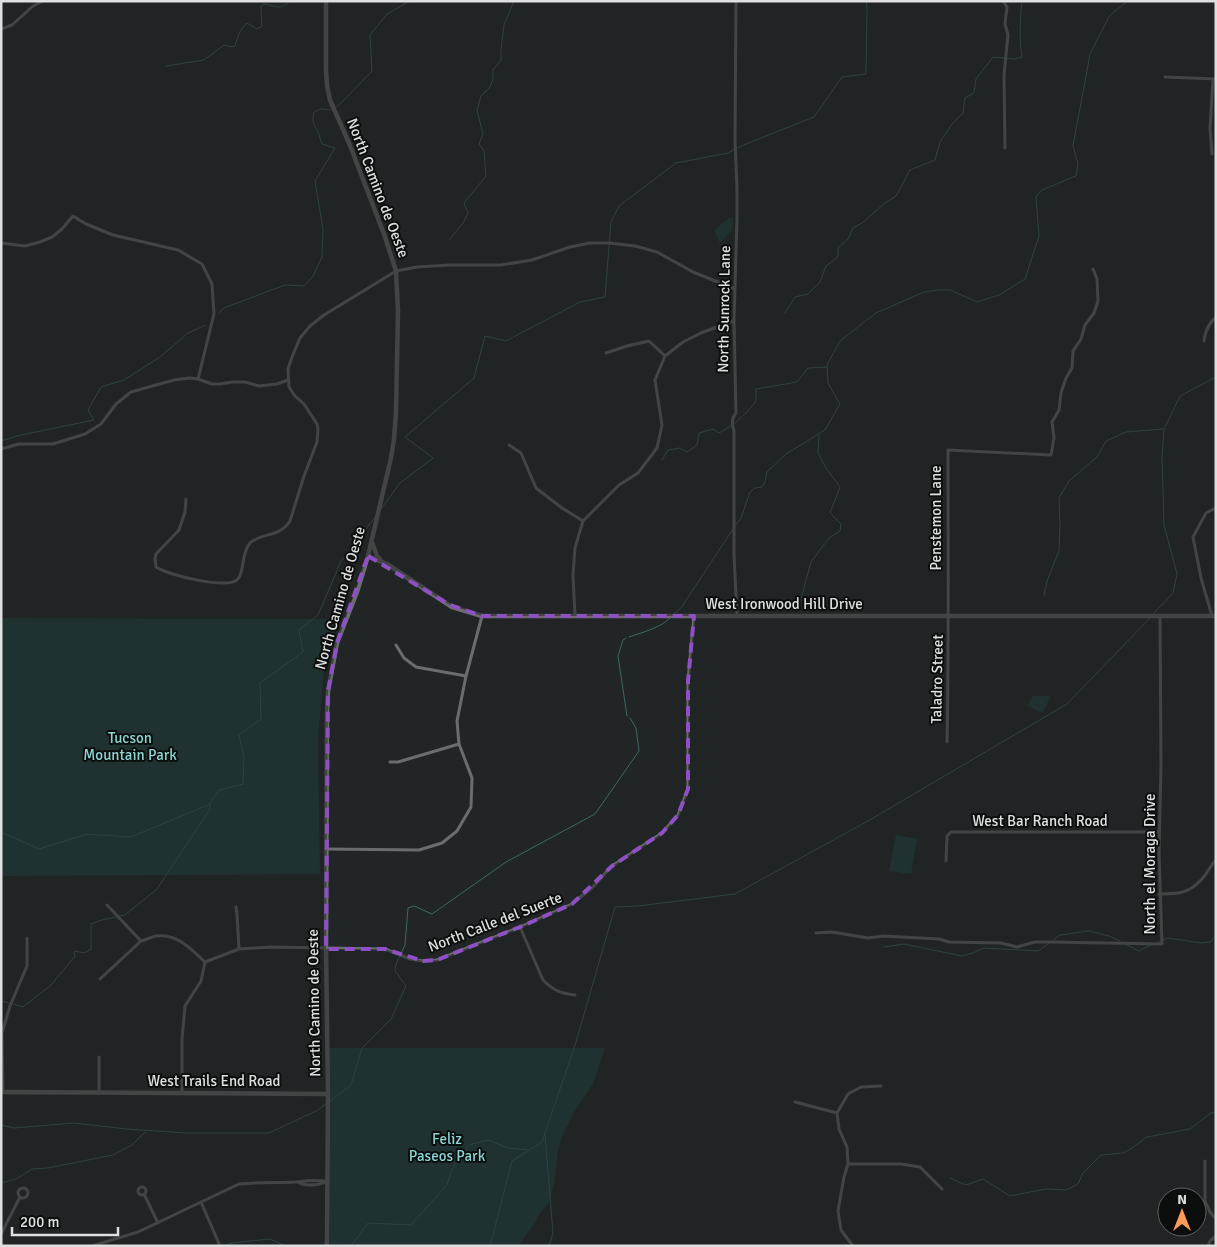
<svg xmlns="http://www.w3.org/2000/svg" width="1217" height="1247" viewBox="0 0 1217 1247" font-family="Signika,sans-serif">
	<rect width="100%" height="100%" fill="#212525"/>
	<path fill="#1d403f" d="M 730,217 L 733,218 L 732,230 L 720,243 L 714,230 Z
		M 1,618 L 338,619 L 324,670 L 318,739 L 320,874 L 1,876 Z
		M 1033,696 L 1051,696 L 1042,713 L 1027,706 Z
		M 896,835 L 917,839 L 911,874 L 889,871 Z
		M 330,1048 L 605,1048 L 593,1084 L 574,1112 L 562,1137 L 558,1150 L 554,1185 L 548,1204 L 540,1213 L 535,1223 L 518,1246 L 330,1246 Z"/>
	<g fill="none" stroke-linecap="round" stroke-linejoin="round">
		<path stroke="#3f6765" stroke-width="1" d="M 166,66 L 204,60 L 224,45 L 232,47 L 235,46 C 237,39 240,28 247,23 L 257,29 L 262,26 L 261,7 L 263,4 C 275,5 279,12 290,1
			M 337,107 L 372,71 L 370,35 L 387,14 L 410,1
			M 449,240 L 463,223 L 468,213 L 464,203 L 486,176 L 484,151 L 479,144 L 483,134 L 477,110 L 481,96 L 490,87 L 493,79 L 493,70 L 501,60 L 501,50 L 504,25 L 514,1
			M 219,313 L 224,308 L 285,285 L 304,286 L 313,276 L 322,257 L 323,229 L 315,181 L 335,148 L 322,144 C 320,140 320,136 318,132 C 313,123 312,123 314,112 L 321,109 L 330,110
			M 785,313 L 795,297 L 808,294 L 820,282 L 826,266 L 838,257 L 838,248 L 848,239 L 853,228 L 862,223 L 885,203 L 896,196 L 910,170 L 935,160 L 940,142 L 952,124 L 963,113 L 965,98 L 974,93 L 976,79 L 993,57 L 1015,59 L 1022,57 C 1019,38 1020,20 1022,1
			M 734,424 L 747,412 L 756,401 L 756,389 L 797,382 L 808,368 L 827,367
			M 1,441 L 21,435 L 94,420 L 88,410 L 101,387 L 124,380 L 160,357 L 188,333 L 206,325
			M 662,460 L 668,450 L 680,448 L 687,452 L 697,445 L 699,433 L 713,429 L 719,433 L 731,426
			M 381,509 L 400,483 L 433,458 L 405,437 L 474,378 L 485,336 L 506,341 L 580,302 L 605,297 L 611,222 L 619,206 L 676,163 L 728,153 L 741,146 L 814,117 L 842,77 L 866,74 L 867,9 L 866,1
			M 735,526 L 741,518 L 750,492 L 755,488 L 762,487 L 765,482 L 767,472 L 786,454 L 825,430 L 840,404 L 828,383 L 827,365 L 840,341 L 876,313 L 924,292 L 939,290 L 950,290 L 955,292 L 977,302 L 999,295 L 1025,279 L 1039,236 L 1036,197 L 1042,190 L 1076,176 L 1078,164 L 1073,146 L 1090,54 L 1110,15 L 1128,1
			M 1044,596 L 1047,581 L 1059,551 L 1060,525 L 1059,498 L 1069,481 L 1097,457 L 1106,441 L 1126,432 L 1163,429
			M 797,608 L 800,602 L 811,562 L 829,538 L 840,531 L 841,524 L 830,513 L 840,487 L 826,468 L 818,453 L 819,435
			M 1154,613 L 1173,593 L 1177,574 L 1164,525 L 1162,457 L 1164,429 L 1180,396 L 1216,377
			M 674,614 L 681,608 L 733,529
			M 629,637 C 643,632 661,628 671,617
			M 626,638 L 623,640 L 618,656 L 627,716
			M 1,832 L 39,849 L 87,834 L 131,837 L 210,804
			M 1053,940 L 1060,935 L 1089,931 L 1109,936 L 1120,941
			M 1157,943 L 1168,938 L 1201,943 L 1211,942 L 1216,934
			M 1125,944 L 1139,951 L 1151,945
			M 884,947 L 904,944 L 962,956 L 973,953 L 984,948 L 1038,951 L 1049,943
			M 1,1001 L 9,1003
			M 14,1004 L 23,1007 L 51,985 L 75,956 L 74,951 L 85,953 L 91,949 L 91,924 L 102,920 L 125,915 L 157,889 L 210,809 L 210,803 L 219,790 L 243,784 L 244,757 L 239,735 L 261,719 L 260,683 L 303,652 L 299,630 L 318,615 L 341,561 L 376,516
			M 330,1101 L 351,1085 L 362,1048 L 391,1019 L 406,986 L 395,971 L 396,964 L 405,945 L 408,908 L 414,906 L 432,914 L 506,862 L 595,814 L 639,751 L 636,728 L 630,718
			M 1,1125 L 14,1128 L 74,1123 L 127,1129 L 186,1133 L 269,1133 L 318,1110 L 327,1103
			M 545,1135 L 553,1233 L 549,1246
			M 950,1178 L 966,1185 L 983,1179 L 1010,1196 L 1046,1189 L 1066,1190 L 1078,1184 L 1083,1173 L 1101,1155 L 1123,1153 L 1132,1148 L 1147,1137 L 1190,1129 L 1211,1113 L 1216,1112
			M 1,1183 L 16,1179 L 32,1169 L 48,1168 L 113,1155 L 132,1145 L 145,1132
			M 224,1246 L 232,1243 L 270,1239 L 286,1246
			M 350,1246 L 354,1242 L 368,1223 L 411,1225 L 447,1185 L 452,1169 L 469,1145 L 488,1140 L 508,1148 L 529,1150
			M 490,1246 L 512,1161 L 542,1142 L 576,1042 L 615,907 L 638,906 L 735,894 L 868,821 L 1067,704 L 1150,618"/>
		<path stroke="#6a6d6c" stroke-width="3" d="M 736,1 L 735,140 L 737,189 L 737,219 L 734,321 L 736,413 C 731,419 732,424 734,431 L 734,555 L 737,616
			M 1003,1 L 1007,7 L 1005,24 L 1008,35 L 1004,75 L 1005,148
			M 1,29 L 12,25 L 33,6 L 43,1
			M 1165,77 L 1216,79
			M 1212,154 L 1210,129 L 1213,79
			M 1,243 L 25,246 L 40,242 L 52,237 L 62,229 L 73,216 L 86,224 L 113,235 L 178,250 L 202,264 L 212,284 L 214,314 L 198,379
			M 1204,341 C 1205,331 1208,324 1216,317
			M 606,353 L 627,346 L 649,341 L 665,356 L 683,342 L 701,333 L 733,321
			M 509,445 L 521,453 L 536,488 L 562,508 L 583,521
			M 1,449 L 19,444 L 53,444 L 85,434 L 101,424 L 116,404 L 131,392 L 174,380 L 189,378 L 198,379 L 212,384 L 220,384 L 232,382 L 245,382 L 259,386 L 277,384 L 288,380
			M 186,499 L 185,512 L 179,530 L 156,554 L 155,559 L 156,567 C 167,575 228,590 238,579 C 245,570 241,553 250,543 C 262,532 279,538 290,521 L 304,476 L 317,442 L 318,430 L 317,424 L 304,404 L 295,396 L 289,387 L 288,369 L 292,357 L 300,338 L 310,326 L 324,315 L 396,271 L 417,267 L 450,265 L 501,265 L 532,260 L 570,247 L 590,243 L 609,243 L 635,246 L 657,252 L 693,272 L 735,289
			M 575,616 L 573,575 L 575,548 L 583,521 L 619,485 L 638,473 L 657,448 L 662,425 L 655,380 L 665,356
			M 1212,616 L 1201,578 L 1193,537 L 1206,513 L 1216,508
			M 396,645 L 404,658 L 416,667 L 466,676
			M 947,742 C 949,645 948,548 948,450 L 1051,455 L 1054,438 L 1052,422 L 1059,410 L 1061,393 L 1066,378 L 1072,368 L 1073,351 L 1081,339 L 1085,325 L 1094,313 L 1098,301 L 1097,279 L 1093,269
			M 390,762 L 398,762 L 459,744
			M 326,849 L 419,850 L 442,843 L 457,831 L 471,807 L 472,778 L 459,744 L 457,721 L 466,676 L 482,616
			M 946,861 L 947,836 L 951,832 L 1159,832
			M 1159,894 C 1177,894 1188,894 1201,880 C 1207,874 1210,866 1216,860
			M 107,905 L 141,941 C 146,940 151,937 156,936 C 177,933 191,949 205,962
			M 236,907 L 237,914 L 239,949
			M 520,927 L 543,980 C 554,991 560,993 575,995
			M 816,933 L 832,932 L 868,938 L 883,936 L 939,939 L 949,942 L 1001,943 L 1017,947 L 1035,942 L 1050,942 L 1162,944 L 1159,852 L 1161,766 L 1160,616
			M 100,979 L 141,941
			M 3,1092 L 2,1033 L 10,1006 L 27,966 L 27,938
			M 99,1093 L 99,1057
			M 182,1093 L 182,1039 L 185,1006 L 201,981 L 205,962 L 239,949 L 272,947 L 385,949 L 410,959 L 423,961 L 437,960 L 520,927 L 572,904 L 592,888 L 612,866 L 662,833 L 678,815 L 688,789 L 688,681 L 694,616
			M 795,1102 L 837,1113
			M 1205,1161 L 1205,1201 L 1210,1212 L 1216,1219
			M 848,1164 L 901,1164 L 920,1167 L 942,1189
			M 298,1182 C 305,1187 318,1185 326,1182
			M138 1191a4 4 0 1 1 8 0a4 4 0 1 1-8 0Z
			M18 1193a5 5 0 1 1 10 0a5 5 0 1 1-10 0Z
			M 144,1194 L 158,1223
			M 201,1202 L 220,1246
			M 1,1234 L 20,1197
			M 92,1246 L 138,1232 L 239,1184 C 258,1182 277,1183 296,1182 C 306,1181 317,1179 327,1182
			M 853,1246 L 841,1230 L 838,1211 L 844,1177 L 848,1164 L 847,1147 L 839,1129 L 837,1113 L 848,1094 L 861,1087 L 881,1086
			M 1208,1246 L 1210,1241 L 1216,1236"/>
		<path stroke="#6a6d6c" stroke-width="4.5" d="M 326,1 L 326,70 L 327,85 L 330,100 L 349,143 L 384,234 L 396,271 L 398,311 L 396,412 L 394,439 L 391,458 L 368,556 L 357,592 L 337,643 L 328,691 L 327,710 L 326,949 L 328,1094 L 327,1246
			M 372,542 L 377,556 L 380,559
			M 368,556 L 387,564 L 452,607 L 482,616 L 1216,616
			M 1,1092 L 328,1094"/>
	</g>
	<path d="M0 0H1217V1247H0ZM 368,556 L 450,605 L 482,616 L 694,616 L 688,681 L 688,789 L 678,815 L 662,833 L 612,866 L 572,904 L 520,927 L 437,960 L 423,961 L 385,949 L 326,949 L 328,691 L 337,643 Z" fill="#212525" fill-opacity=".55" fill-rule="evenodd"/>
	<path fill="none" stroke="#8f50c5" stroke-width="4" stroke-dasharray="10 6" stroke-linejoin="round" d="M 368,556 L 450,605 L 482,616 L 694,616 L 688,681 L 688,789 L 678,815 L 662,833 L 612,866 L 572,904 L 520,927 L 437,960 L 423,961 L 385,949 L 326,949 L 328,691 L 337,643 Z"/>
	<g text-anchor="middle" stroke-width="4" stroke-linejoin="round" paint-order="stroke">
		<g font-size="15" fill="#dde0df" stroke="#0c0e0d">
			<text transform="translate(378 188) rotate(69)" y="5">North Camino de Oeste</text>
			<text transform="translate(724 309) rotate(-89)" y="5">North Sunrock Lane</text>
			<text transform="translate(936 518) rotate(-90)" y="5">Penstemon Lane</text>
			<text transform="translate(340 598) rotate(-74)" y="5">North Camino de Oeste</text>
			<text x="784" y="609">West Ironwood Hill Drive</text>
			<text transform="translate(937 679) rotate(-89)" y="5">Taladro Street</text>
			<text x="1040" y="826">West Bar Ranch Road</text>
			<text transform="translate(1150 864) rotate(-90)" y="5">North el Moraga Drive</text>
			<text transform="translate(495 922) rotate(-21)" y="5">North Calle del Suerte</text>
			<text transform="translate(314 1003) rotate(-91)" y="5">North Camino de Oeste</text>
			<text x="214" y="1086">West Trails End Road</text>
		</g>
		<g font-size="15" fill="#8bd6d3" stroke="#0c0e0d">
			<text x="130" y="743">Tucson<tspan x="130" dy="17">Mountain Park</tspan></text>
			<text x="447" y="1144">Feliz<tspan x="447" dy="17">Paseos Park</tspan></text>
		</g>
	</g>
	<rect width="1217" height="1247" fill="none" stroke="#dde0df" stroke-width="5"/>
	<g transform="translate(1182 1212)"><circle r="24" fill="#0c0e0d" stroke="#606261"/>
	<path d="M0-4L9 19L0 12L-9 19Z" fill="#fe9c57"/>
	<text y="-8" font-size="14" font-weight="bold" text-anchor="middle" fill="#dde0df">N</text>
	</g>
	<path d="M12 1227v8h106v-8" fill="none" stroke="#dde0df" stroke-width="2.5"/>
	<text x="20" y="1227" font-size="15" fill="#dde0df" stroke="#0c0e0d" stroke-width="4" paint-order="stroke">200 m</text>
</svg>
